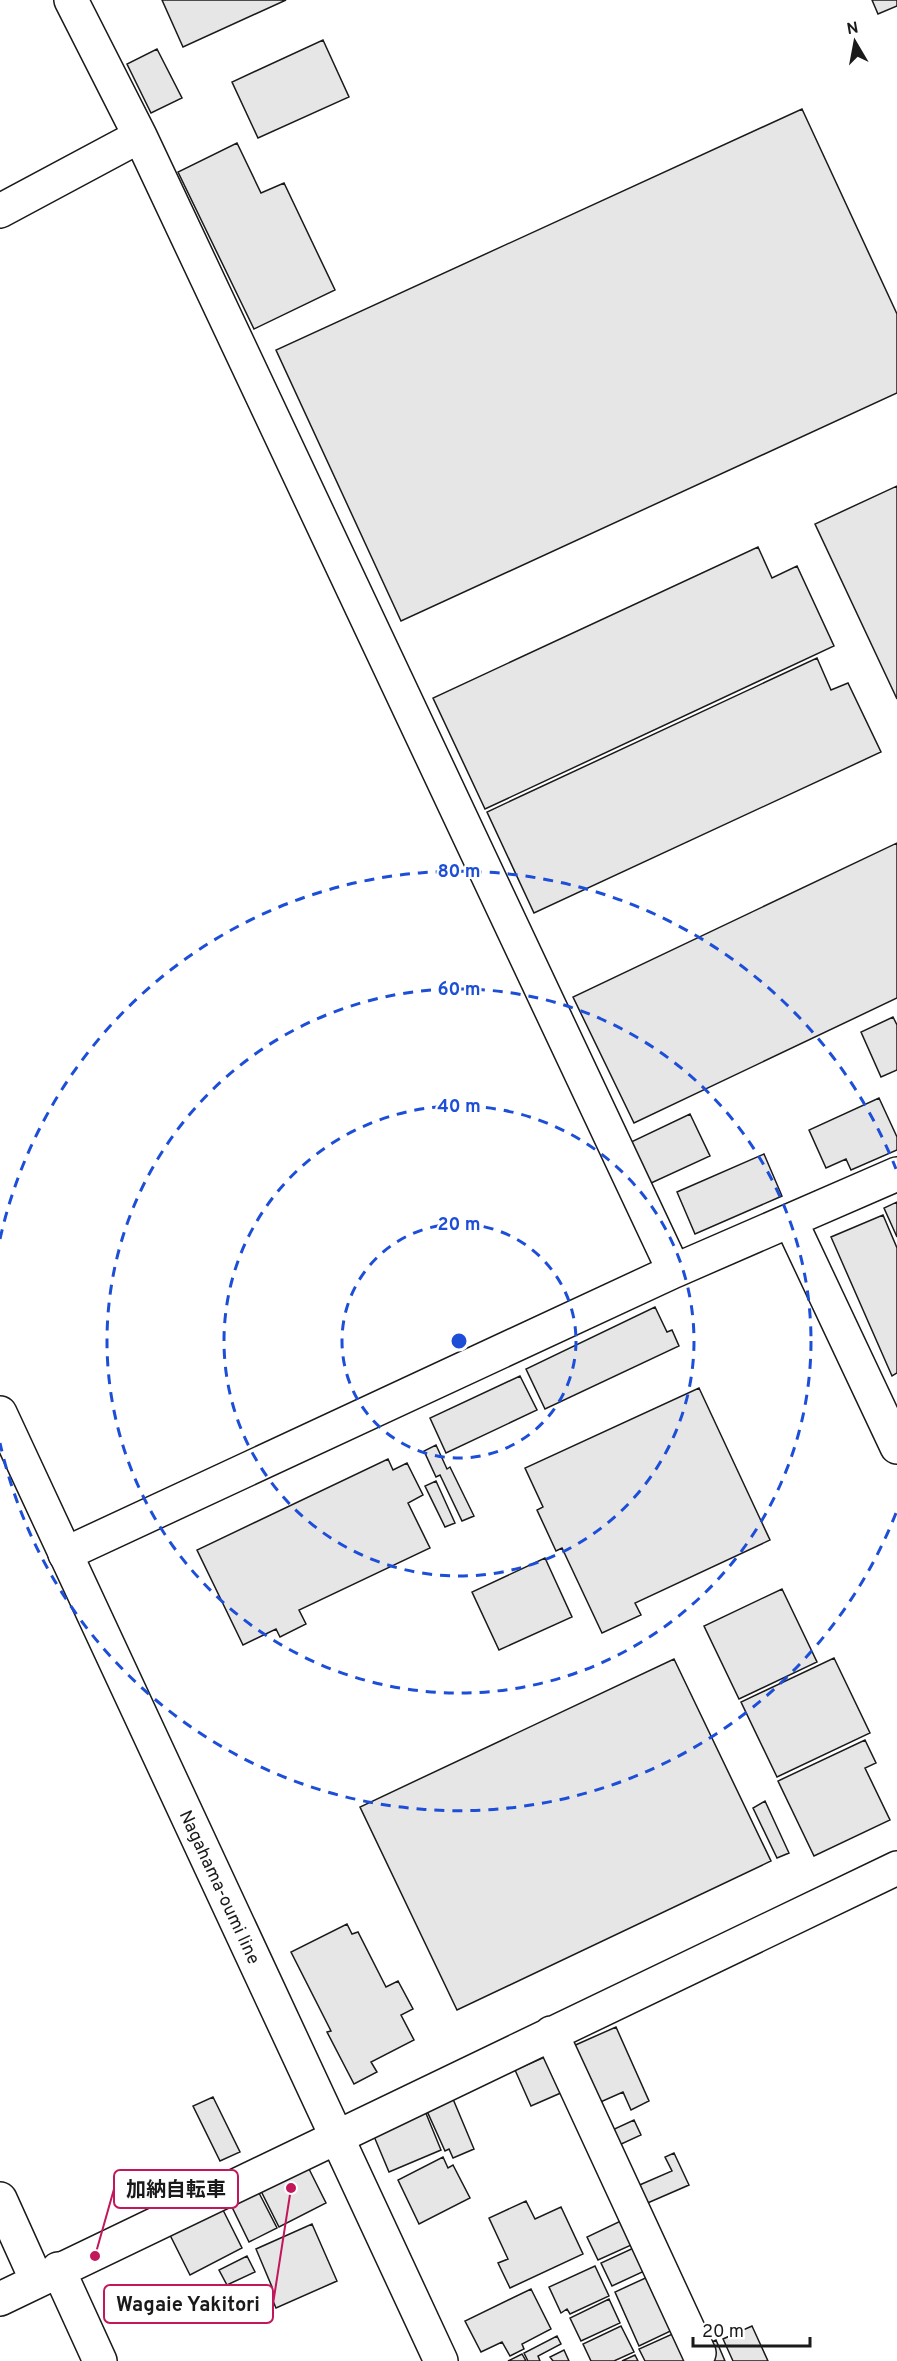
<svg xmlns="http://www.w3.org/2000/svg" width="897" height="2361" viewBox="0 0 897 2361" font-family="Overpass,'Noto Sans JP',sans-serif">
	<rect width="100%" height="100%" fill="#fff"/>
	<path fill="#e6e6e6" stroke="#1a1a1a" stroke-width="1.5" d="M 162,0 L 286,0 L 183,47 Z
		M 872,0 L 897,0 L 897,6 L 878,14 Z
		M 323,40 L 349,97 L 258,138 L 232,82 Z
		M 157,49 L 182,98 L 151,113 L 127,64 Z
		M 802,109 L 897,314 L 897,393 L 401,621 L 276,350 Z
		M 237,143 L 261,193 L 284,183 L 335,290 L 254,329 L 178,172 Z
		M 897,486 L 897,699 L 815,524 Z
		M 758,547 L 772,578 L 797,566 L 834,646 L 485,809 L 433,698 Z
		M 817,658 L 831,690 L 848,683 L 881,752 L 534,913 L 487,812 Z
		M 897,843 L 897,998 L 634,1123 L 573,997 Z
		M 893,1017 L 897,1025 L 897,1070 L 881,1077 L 861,1032 Z
		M 879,1098 L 897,1137 L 897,1150 L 851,1170 L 846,1159 L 826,1168 L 809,1130 Z
		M 690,1114 L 710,1156 L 649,1184 L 629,1143 Z
		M 764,1154 L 782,1196 L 695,1234 L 677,1192 Z
		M 897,1202 L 897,1237 L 884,1208 Z
		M 883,1215 L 897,1248 L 897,1373 L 892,1376 L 831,1237 Z
		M 655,1307 L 667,1332 L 672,1330 L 679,1346 L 545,1409 L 526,1369 Z
		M 520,1376 L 537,1410 L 446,1453 L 430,1418 Z
		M 699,1388 L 770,1540 L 635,1603 L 641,1615 L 602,1633 L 562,1548 L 556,1551 L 537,1510 L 543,1507 L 525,1468 Z
		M 436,1445 L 447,1469 L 450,1467 L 474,1516 L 462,1521 L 440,1475 L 436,1477 L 424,1451 Z
		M 388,1459 L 393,1470 L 407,1463 L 423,1495 L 408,1503 L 430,1548 L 299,1610 L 306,1624 L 280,1637 L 276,1629 L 243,1645 L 197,1550 Z
		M 436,1481 L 455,1523 L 445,1527 L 425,1486 Z
		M 545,1558 L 572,1617 L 499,1650 L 472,1592 Z
		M 782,1589 L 817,1662 L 739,1699 L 704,1626 Z
		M 834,1658 L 870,1733 L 777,1777 L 741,1702 Z
		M 674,1659 L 771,1861 L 457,2010 L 360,1807 Z
		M 865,1740 L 876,1763 L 865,1768 L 890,1820 L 814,1856 L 778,1781 Z
		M 765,1801 L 789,1853 L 777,1858 L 753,1808 Z
		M 347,1924 L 352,1934 L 358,1932 L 386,1987 L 398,1981 L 413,2009 L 401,2015 L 414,2040 L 371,2062 L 377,2072 L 354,2084 L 327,2032 L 331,2031 L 291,1952 Z
		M 616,2027 L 649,2101 L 631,2110 L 623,2092 L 596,2104 L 571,2047 Z
		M 547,2056 L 563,2092 L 531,2106 L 515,2070 Z
		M 213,2097 L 240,2152 L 220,2161 L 193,2106 Z
		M 453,2099 L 474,2149 L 453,2158 L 449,2149 L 445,2151 L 427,2111 Z
		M 425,2111 L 441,2150 L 389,2172 L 373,2134 Z
		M 634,2120 L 641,2135 L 617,2146 L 610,2131 Z
		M 674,2153 L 689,2185 L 643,2205 L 635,2187 L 672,2171 L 665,2157 Z
		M 443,2157 L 448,2168 L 453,2165 L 470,2198 L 419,2224 L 398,2180 Z
		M 308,2167 L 326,2203 L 279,2227 L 261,2191 Z
		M 258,2191 L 277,2228 L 249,2242 L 231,2205 Z
		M 526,2201 L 535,2219 L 561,2207 L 583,2254 L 510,2288 L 498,2263 L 508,2259 L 489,2218 Z
		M 222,2208 L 242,2248 L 190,2275 L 170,2235 Z
		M 627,2218 L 638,2242 L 598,2260 L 587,2237 Z
		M 312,2224 L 337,2281 L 276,2308 L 268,2289 L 272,2287 L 256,2249 Z
		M 640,2245 L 651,2268 L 612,2286 L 601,2263 Z
		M 247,2256 L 255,2272 L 227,2285 L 219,2270 Z
		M 595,2266 L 609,2296 L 570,2314 L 567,2309 L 561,2313 L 549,2287 Z
		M 652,2275 L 677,2328 L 639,2346 L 615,2292 Z
		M 531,2289 L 551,2329 L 522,2344 L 524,2349 L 510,2356 L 502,2342 L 481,2352 L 465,2321 Z
		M 609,2299 L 620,2323 L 581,2341 L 570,2318 Z
		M 621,2326 L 634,2352 L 614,2361 L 591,2361 L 583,2344 Z
		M 752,2326 L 768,2361 L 733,2361 L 723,2339 Z
		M 679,2331 L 686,2361 L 645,2361 L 639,2349 Z
		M 557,2336 L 561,2344 L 538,2356 L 540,2361 L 528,2361 L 524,2353 Z
		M 716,2340 L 725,2361 L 713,2361 L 705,2345 Z
		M 564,2350 L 569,2361 L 553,2361 L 550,2357 Z
		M 522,2354 L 526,2361 L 508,2361 Z
		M 635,2355 L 638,2361 L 622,2361 Z"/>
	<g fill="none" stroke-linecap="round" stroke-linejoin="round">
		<g stroke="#1a1a1a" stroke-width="36">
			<path id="street" d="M 0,211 L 140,136
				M 791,1222 L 897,1447
				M 674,1271 L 897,1174
				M 65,1554 L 674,1271 L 140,136 L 71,0
				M 551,2033 L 699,2353
				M 0,2199 L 37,2281
				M 58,2269 L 100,2361
				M 0,2299 L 897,1868"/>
		</g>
		<g stroke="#1a1a1a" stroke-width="36">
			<path id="secondary" d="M 0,1413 L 441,2361"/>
		</g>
		<use href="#street" stroke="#fff" stroke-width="33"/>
		<use href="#secondary" stroke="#fff" stroke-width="33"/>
	</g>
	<g fill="none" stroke="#1d4ed8" stroke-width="3" stroke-dasharray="10 8">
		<circle cx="459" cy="1341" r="117"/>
		<circle cx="459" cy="1341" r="235"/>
		<circle cx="459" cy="1341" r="352"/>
		<path d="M896 1513A470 470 0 0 1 0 1443M0 1239A470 470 0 0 1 896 1169"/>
	</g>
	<g text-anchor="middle" stroke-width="4.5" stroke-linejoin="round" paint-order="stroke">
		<g font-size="18" fill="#1a1a1a" stroke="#fff">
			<text transform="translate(220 1887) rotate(65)" y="6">Nagahama-oumi line</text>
		</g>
	</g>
	<circle cx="459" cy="1341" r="9" fill="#1d4ed8" stroke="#fff" stroke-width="3"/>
	<g font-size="18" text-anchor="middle" font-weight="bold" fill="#1d4ed8" stroke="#fff" stroke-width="4.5" stroke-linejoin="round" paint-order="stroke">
		<text x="459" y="877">80 m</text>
		<text x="459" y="995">60 m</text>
		<text x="459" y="1112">40 m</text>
		<text x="459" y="1230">20 m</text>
	</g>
	<path fill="none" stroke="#c2185b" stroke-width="2" d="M95 2256L114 2189M291 2188L273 2304"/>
	<g fill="#c2185b" stroke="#fff" stroke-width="2">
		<circle cx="95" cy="2256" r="6"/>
		<circle cx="291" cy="2188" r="6"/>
	</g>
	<g fill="#fff" stroke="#c2185b" stroke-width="2">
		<rect x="114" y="2170" width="124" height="38" rx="6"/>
		<rect x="104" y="2285" width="169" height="38" rx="6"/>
	</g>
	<g font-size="20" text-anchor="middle" font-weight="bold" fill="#1a1a1a">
		<text x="176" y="2196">加納自転車</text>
		<text x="188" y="2311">Wagaie Yakitori</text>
	</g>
	<g transform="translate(855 42) rotate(350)" stroke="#ffffff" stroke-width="4.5" paint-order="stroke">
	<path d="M0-4.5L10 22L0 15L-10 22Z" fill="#1a1a1a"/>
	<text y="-9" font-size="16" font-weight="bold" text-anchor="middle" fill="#1a1a1a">N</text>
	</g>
	<path d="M693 2337v9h117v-9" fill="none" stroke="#1a1a1a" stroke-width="3"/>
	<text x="702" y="2337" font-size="18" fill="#1a1a1a" stroke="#ffffff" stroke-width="4.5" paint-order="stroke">20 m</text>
</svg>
